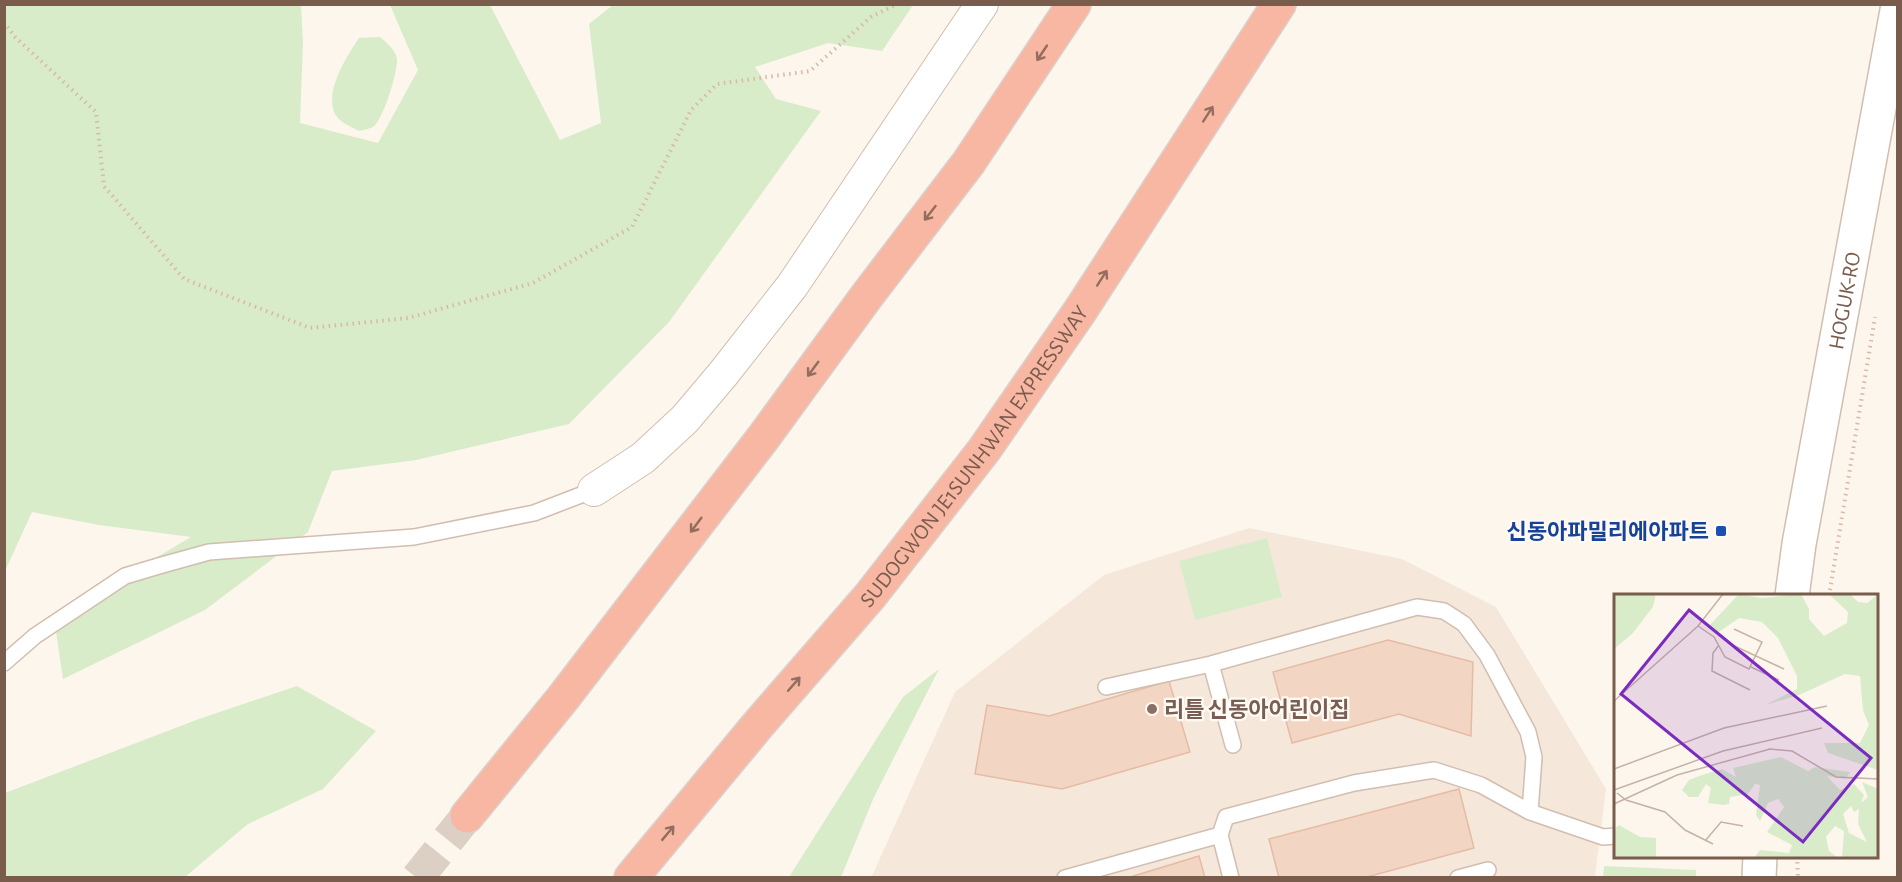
<svg xmlns="http://www.w3.org/2000/svg" width="1902" height="882" viewBox="0 0 1902 882" font-family="'Alegreya Sans','Noto Sans KR',sans-serif">
	<rect width="100%" height="100%" fill="#fdf6ec"/>
	<path fill="#f5e8da" d="M 1249,528 L 1402,559 L 1496,607 L 1606,789 L 1595,877 L 871,878 L 955,692 L 1104,575 Z"/>
	<path fill="#d8ecc9" d="M 5,5 L 301,5 L 303,43 L 300,123 L 378,143 L 418,70 L 390,5 L 490,5 L 560,140 L 601,123 L 589,24 L 613,5 L 913,5 L 882,51 L 828,43 L 755,67 L 776,99 L 821,111 L 669,322 L 569,424 L 416,460 L 332,471 L 308,532 L 205,610 L 63,679 L 54,618 L 191,537 L 99,525 L 32,512 L 5,571 Z
		M 380,37 C 386,42 396,50 397,59 C 398,71 383,121 373,127 C 369,129 363,130 359,131 C 350,126 340,123 335,114 C 324,91 347,56 359,38 Z
		M 1267,538 L 1282,597 L 1195,620 L 1179,561 Z
		M 939,669 L 874,797 L 841,877 L 789,877 L 903,697 Z
		M 297,686 L 376,731 L 323,789 L 248,824 L 185,877 L 5,877 L 5,793 L 199,719 Z
		M 1604,866 L 1696,870 L 1696,877 L 1603,877 Z"/>
	<path fill="#f3d5c3" stroke="#e6bba3" stroke-width="1.5" d="M 1388,640 L 1473,662 L 1471,736 L 1399,714 L 1292,743 L 1273,672 Z
		M 1169,681 L 1190,752 L 1062,789 L 975,774 L 987,705 L 1049,716 Z
		M 1459,789 L 1474,848 L 1363,878 L 1279,878 L 1269,839 Z
		M 1199,856 L 1205,878 L 1127,878 Z"/>
	<g fill="none" stroke-linecap="round" stroke-linejoin="round">
		<path stroke="#dcd0c4" stroke-width="33" stroke-dasharray="33 16" stroke-linecap="butt" d="M 417,878 L 467,816"/>
		<g stroke="#d1beb0" stroke-width="18">
			<path id="service" d="M 4,663 L 35,636 L 125,576 L 162,565 L 209,552 L 414,537 L 534,513 L 594,490
				M 1211,664 L 1233,745
				M 1106,687 L 1211,664 L 1417,607 L 1444,611 L 1464,624 L 1487,655 L 1528,732 L 1534,757 L 1530,812
				M 1065,878 L 1220,835
				M 1231,878 L 1220,835 L 1226,817 L 1354,783 L 1434,770 L 1481,785 L 1530,812 L 1603,837 L 1616,836
				M 1458,878 L 1488,870"/>
		</g>
		<g stroke="#d1beb0" stroke-width="34">
			<path id="minor" d="M 594,490 L 643,458 L 685,419 L 723,374 L 792,286 L 982,4"/>
		</g>
		<g stroke="#d1beb0" stroke-width="36">
			<g id="tertiary">
				<path id="s1" d="M 1792,596 L 1799,544 L 1898,5"/>
				<path d="M 1759,878 L 1760,856"/>
			</g>
		</g>
		<g stroke="#dad1cd" stroke-width="36">
			<g id="motorway">
				<path d="M 467,816 L 563,698 L 763,438 L 866,297 L 969,162 L 1074,4"/>
				<path id="s2" d="M 631,878 L 757,726 L 870,596 L 984,450 L 1080,311 L 1279,4"/>
			</g>
		</g>
		<path stroke="#d9b8a5" stroke-width="4" stroke-dasharray="1.5 4.5" stroke-linecap="butt" d="M 4,22 L 15,37 L 96,112 L 104,186 L 184,279 L 310,328 L 408,318 L 533,283 L 632,227 L 691,110 L 717,84 L 810,71 L 871,17 L 897,4
			M 1829,596 L 1875,317
			M 1797,856 L 1798,878"/>
		<use href="#service" stroke="#fff" stroke-width="15"/>
		<use href="#minor" stroke="#fff" stroke-width="32"/>
		<use href="#tertiary" stroke="#fff" stroke-width="33"/>
		<use href="#motorway" stroke="#f7b7a3" stroke-width="33"/>
	</g>
	<defs><path id="oneway-shaft" d="M-6 0H5M1.5-3L5.5 0L1.5 3" fill="none" stroke-width="1.6" stroke-linecap="round" stroke-linejoin="round" transform="scale(1.5)"/></defs>
	<g stroke="#936e5e">
		<use href="#oneway-shaft" transform="translate(1042 53) rotate(124)"/>
		<use href="#oneway-shaft" transform="translate(1208 114) rotate(-57)"/>
		<use href="#oneway-shaft" transform="translate(930 213) rotate(128)"/>
		<use href="#oneway-shaft" transform="translate(1102 278) rotate(-57)"/>
		<use href="#oneway-shaft" transform="translate(813 369) rotate(126)"/>
		<use href="#oneway-shaft" transform="translate(696 525) rotate(127)"/>
		<use href="#oneway-shaft" transform="translate(794 684) rotate(-49)"/>
		<use href="#oneway-shaft" transform="translate(668 833) rotate(-50)"/>
	</g>
	<rect fill="#1a4fb4" stroke="#fffaf3" stroke-width="2" x="1715" y="525" width="12" height="12" rx="3"/>
	<circle fill="#8d6e63" stroke="#fffaf3" stroke-width="2" cx="1152" cy="709" r="6"/>
	<g text-anchor="middle" stroke-width="4.5" stroke-linejoin="round" paint-order="stroke">
		<g font-size="22" fill="#7a5c4d" stroke="#fffaf3">
			<text dy="8" stroke="none"><textPath href="#s1" startOffset="300">HOGUK-RO</textPath></text>
			<text dy="8" stroke="none"><textPath href="#s2" startOffset="544">SUDOGWON JE1SUNHWAN EXPRESSWAY</textPath></text>
		</g>
		<g font-size="22" font-weight="bold" fill="#164399" stroke="#fffaf3" text-anchor="end">
			<text x="1709" y="539">신동아파밀리에아파트</text>
		</g>
		<g font-size="22" font-weight="bold" fill="#785e54" stroke="#fffaf3" text-anchor="start">
			<text x="1164" y="717">리틀 신동아어린이집</text>
		</g>
	</g>
	<g transform="translate(1614 594)">
		<rect width="264" height="264" fill="#fdf6ec"/>
		<path d="M 0,0 L 42,0 L 39,13 L 18,40 L 0,55 ZM 125,0 L 148,4 L 187,0 L 195,15 L 195,25 L 210,42 L 233,29 L 234,18 L 215,0 L 236,0 L 244,8 L 253,9 L 264,0 L 264,176 L 214,159 L 210,149 L 246,149 L 255,131 L 249,116 L 246,82 L 231,80 L 185,101 L 151,111 L 183,95 L 183,82 L 164,44 L 148,28 L 125,24 L 102,40 L 94,33 ZM 167,163 L 194,177 L 201,173 L 236,178 L 232,185 L 213,182 L 226,196 L 240,190 L 250,201 L 247,209 L 254,203 L 248,188 L 264,195 L 264,264 L 228,264 L 230,237 L 221,232 L 212,243 L 215,257 L 224,264 L 140,264 L 146,256 L 175,259 L 178,251 L 153,238 L 170,213 L 164,205 L 154,209 L 146,227 L 142,221 L 146,191 L 141,190 L 134,200 L 116,203 L 115,210 L 109,211 L 94,209 L 97,194 L 92,190 L 84,203 L 75,203 L 68,196 L 75,186 L 88,181 L 108,175 L 122,183 L 119,174 ZM 237,212 L 240,218 L 245,215 L 244,230 L 253,248 L 235,239 L 229,220 ZM 5,231 L 26,243 L 42,244 L 42,264 L 0,264 L 0,235 Z" fill="#d8ecc9" fill-rule="evenodd"/>
		<path fill="none" stroke="#c5b3a7" stroke-width="1.5" d="M 84,32 L 100,43 L 111,63 L 135,75 L 148,48 L 120,35M 114,49 L 170,75M 105,51 L 99,59 L 98,77 L 136,96M 137,73 L 165,86M 0,107 L 84,32 L 109,0M 0,175 L 110,134 L 213,112M 0,196 L 109,157 L 208,134M 3,199 L 12,206 L 51,218 L 71,236 L 99,250M 0,210 L 63,181 L 156,155 L 178,157 L 222,183 L 264,185M 91,247 L 107,228 L 129,232"/>
		<path fill="#7b2cbf" fill-opacity="0.15" stroke="#7b2cbf" stroke-width="3" d="M 75,16 L 257,164 L 189,248 L 7,100 Z"/>
		<rect width="264" height="264" fill="none" stroke="#7a5c4d" stroke-width="3"/>
	</g>
	<rect width="1902" height="882" fill="none" stroke="#7a5c4d" stroke-width="12"/>
</svg>
